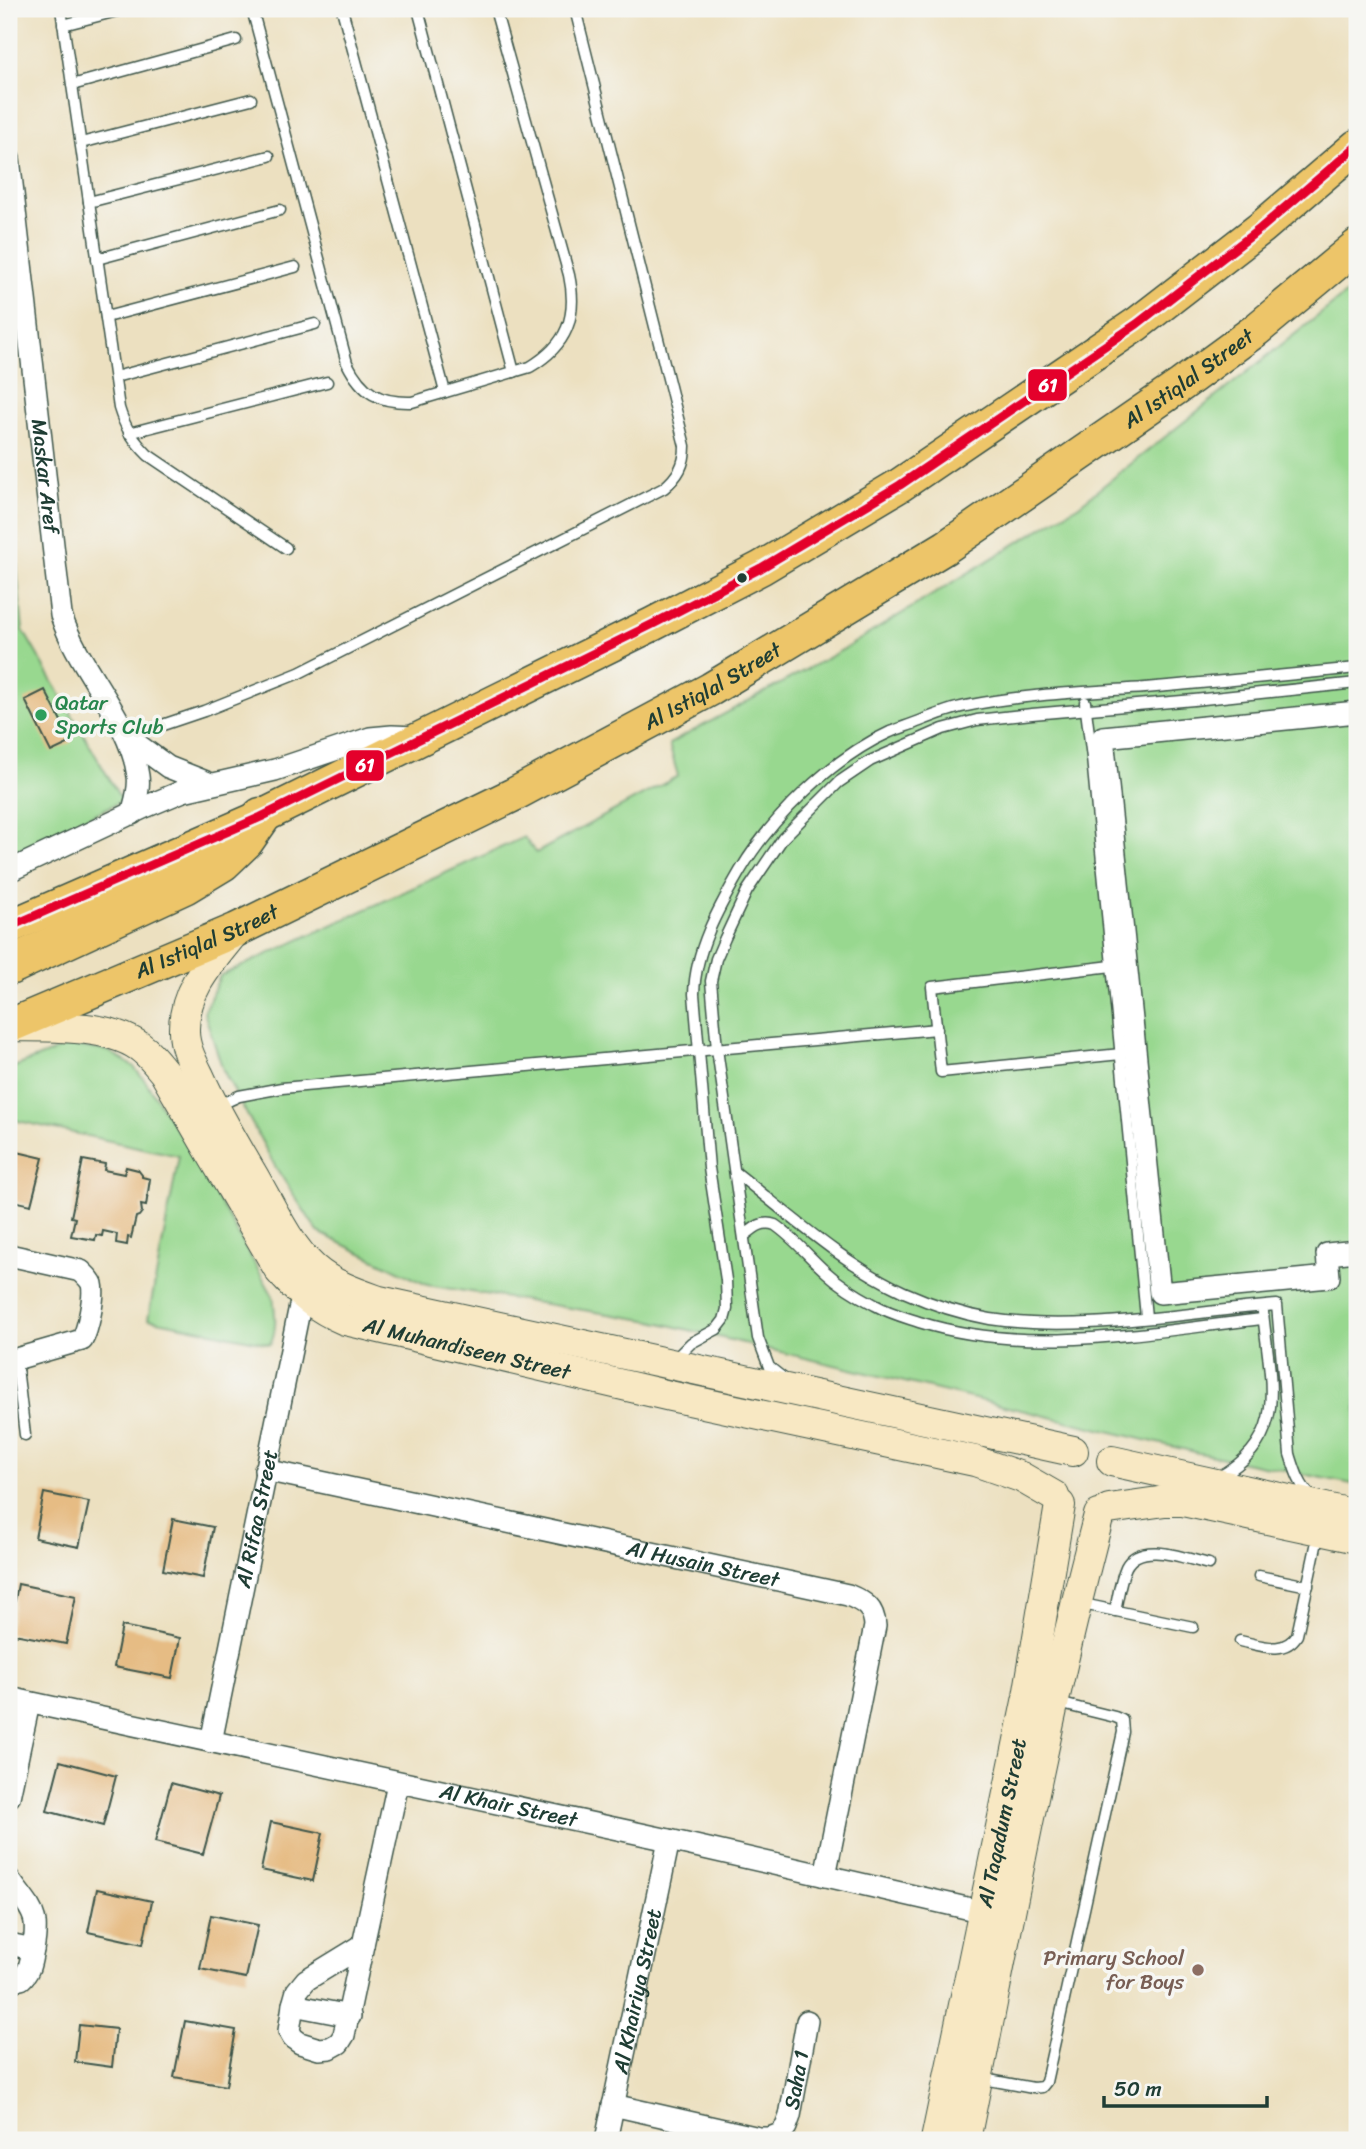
<svg xmlns="http://www.w3.org/2000/svg" width="1366" height="2149" font-family="Sriracha,sans-serif">
	<style>
		.green { fill: #98d88f; stroke: #5c8a62; stroke-width: 2 }
		.building { fill: #e6bc84 }
		.lines { fill: none; stroke-linecap: round; stroke-linejoin: round }
		.lane-casing { stroke: #3e5549; stroke-width: 13 }
		.street-casing { stroke: #3e5549; stroke-width: 24 }
		.secondary-casing { stroke: #3e5549; stroke-width: 32 }
		.primary-casing { stroke: #3e5549; stroke-width: 36 }
		.highway-casing { stroke: #3e5549; stroke-width: 41 }
		.lane { stroke: #fff; stroke-width: 10 }
		.street { stroke: #fff; stroke-width: 21 }
		.secondary { stroke: #f8e8c3; stroke-width: 30 }
		.primary { stroke: #edc569; stroke-width: 33 }
		.highway { stroke: #edc569; stroke-width: 38 }
		.bus-1-casing { stroke: #f6f6f2; stroke-width: 14 }
		.bus-1 { stroke: #e4002b; stroke-width: 9 }
		.bus-dot { fill: #1f3d34; stroke: #f6f6f2; stroke-width: 2.5 }
		.leisure-dot { fill: #2e9e5b; stroke: #f6f6f2; stroke-width: 2.5 }
		.education-dot { fill: #8d6e63; stroke: #f6f6f2; stroke-width: 2.5 }
		.labels { text-anchor: middle; stroke-width: 7; stroke-linejoin: round; paint-order: stroke }
		.street-label { font-size: 21px; fill: #1f3d34; stroke: #f6f6f2 }
		.leisure-label { font-size: 21px; fill: #27864d; stroke: #f6f6f2; text-anchor: start }
		.education-label { font-size: 21px; fill: #785e54; stroke: #f6f6f2; text-anchor: end }
		.line-badge { stroke: #f6f6f2; stroke-width: 2.5 }
		.badge-label { font-size: 19px; text-anchor: middle; font-weight: bold; fill: #fff }
	</style>
	<rect width="100%" height="100%" fill="#f6f6f2"/>
	<filter id="ink" filterUnits="userSpaceOnUse"><feTurbulence type="fractalNoise" baseFrequency=".0143" numOctaves="2"/><feDisplacementMap in="SourceGraphic" scale="14" xChannelSelector="R" yChannelSelector="G"/><feConvolveMatrix kernelMatrix="1 2 1 2 8 2 1 2 1" color-interpolation-filters="sRGB"/></filter>
	<filter id="wash" filterUnits="userSpaceOnUse"><feTurbulence type="fractalNoise" baseFrequency=".00686" numOctaves="4" result="noise"/><feDisplacementMap in="SourceGraphic" scale="28" xChannelSelector="R" yChannelSelector="G"/><feGaussianBlur stdDeviation="1.57" result="paint"/><feColorMatrix in="noise" values="0 0 0 0 0 0 0 0 0 0 0 0 0 0 0 0 0 1.4 0 .05"/><feComposite in="paint" operator="in"/></filter>
	<g filter="url(#wash)">
		<rect width="100%" height="100%" fill="#ece0c0"/>
		<!-- green -->
		<g class="green">
			<polygon points="1357,285 1357,1485 1199,1453 652,1321 427,1285 318,1232 276,1168 223,1070 204,1012 220,976 524,837 536,853 678,776 669,744 844,649 1079,505"/>
			<polygon points="9,490 23,630 122,801 9,856"/>
			<path d="M74 1046 108 1051 133 1066 146 1082 195 1158 273 1296C275 1312 278 1329 270 1344L148 1319 179 1156 9 1119V1069L65 1047Z"/>
		</g>
		<g id="blocks">
			<!-- building -->
			<g class="building">
				<polygon points="45,690 72,742 51,752 25,700"/>
				<polygon points="9,1150 43,1158 31,1205 9,1200"/>
				<polygon points="83,1160 105,1164 104,1170 124,1174 126,1167 138,1170 142,1175 142,1177 150,1179 146,1206 141,1205 142,1212 139,1216 136,1217 131,1238 128,1237 127,1245 116,1243 117,1234 103,1231 102,1236 96,1235 95,1240 71,1236 75,1218 71,1217"/>
				<polygon points="44,1493 89,1502 79,1547 35,1538"/>
				<polygon points="173,1519 213,1527 203,1578 163,1570"/>
				<polygon points="18,1584 76,1596 66,1644 9,1633"/>
				<polygon points="122,1626 180,1638 172,1678 114,1667"/>
				<polygon points="60,1761 116,1776 103,1826 47,1811"/>
				<polygon points="171,1783 219,1796 203,1854 155,1842"/>
				<polygon points="271,1822 323,1833 313,1881 261,1870"/>
				<polygon points="97,1889 152,1901 143,1944 88,1932"/>
				<polygon points="211,1915 258,1925 246,1978 200,1969"/>
				<polygon points="185,2021 236,2030 226,2086 174,2077"/>
				<polygon points="79,2025 116,2029 112,2067 75,2062"/>
			</g>
		</g>
	</g>
	<g filter="url(#ink)">
		<use href="#blocks" fill-opacity="0" stroke="#3e5549" stroke-width="2"/>
		<g class="lines">
			<!-- lane casing -->
			<g class="lane-casing">
				<g id="lane">
					<path d="M61 9 119 408C125 428 134 441 148 455L286 548"/>
					<path d="M252 9 347 363C362 393 379 403 412 402L530 367C567 345 578 317 569 275L495 9"/>
					<polyline points="342,9 445,392"/>
					<polyline points="418,9 514,372"/>
					<polyline points="63,25 125,9"/>
					<polyline points="72,85 236,40"/>
					<polyline points="81,143 251,99"/>
					<polyline points="89,202 269,156"/>
					<polyline points="97,259 280,210"/>
					<polyline points="106,317 295,267"/>
					<polyline points="115,377 315,324"/>
					<polyline points="129,433 327,382"/>
					<polyline points="1085,702 1092,758 1146,1317"/>
					<path d="M127 737 204 711 299 673 664 488C678 476 685 465 685 446L575 9"/>
					<polyline points="1112,966 932,987 941,1072 1121,1054"/>
					<polyline points="217,1106 239,1096 282,1088 937,1029"/>
					<path d="M735 1172C789 1214 841 1263 904 1292 931 1304 961 1314 990 1319 1080 1333 1187 1312 1277 1305L1290 1454C1295 1470 1299 1485 1312 1497"/>
					<path d="M744 1236C754 1228 762 1220 775 1225 794 1238 809 1257 826 1272 840 1285 858 1296 875 1305 889 1313 904 1317 919 1322 1031 1357 1150 1331 1263 1319"/>
					<polyline points="16,1359 25,1435"/>
					<path d="M673 1361 691 1343 717 1329 724 1320 727 1309 726 1280 709 1168 694 994C695 950 718 909 740 871 772 817 832 758 890 732 900 728 910 725 920 721 935 715 950 709 966 706 1024 694 1086 692 1145 688 1216 682 1287 675 1357 668"/>
					<polyline points="783,1378 769,1367 758,1338 717,1049 711,981 716,959 725,938 747,891 783,838 839,782 870,761 943,729 977,720 1032,714 1194,700 1357,683"/>
					<path d="M1219 1477C1291 1437 1269 1380 1263 1312"/>
					<polyline points="1259,1576 1308,1586"/>
					<polyline points="1078,1603 1193,1627"/>
					<path d="M1115 1611C1118 1597 1120 1580 1126 1567 1140 1539 1186 1559 1209 1564"/>
					<path d="M1240 1641C1260 1645 1284 1656 1297 1635L1319 1532"/>
					<polyline points="978,2078 1033,2088 1042,2087 1046,2082 1123,1732 1122,1720 1115,1717 1054,1702"/>
				</g>
			</g>
			<!-- street casing -->
			<g class="street-casing">
				<g id="street">
					<path id="s1" d="M9 158 61 615C79 671 130 718 138 776 140 789 135 802 132 814"/>
					<polyline points="1357,712 1103,737 1160,1293 1329,1277 1327,1254 1357,1251"/>
					<polyline points="127,737 168,767 211,784"/>
					<polyline points="9,871 145,807 183,791 275,770 370,738 392,736 415,737"/>
					<path d="M9 1255 81 1271C85 1275 90 1279 92 1284 95 1296 88 1330 82 1340L9 1361"/>
					<path id="s2" d="M265 1470 848 1595C865 1602 874 1608 875 1626L825 1876"/>
					<path id="s3" d="M9 1698 669 1840 997 1915"/>
					<path id="s4" d="M211 1742 302 1296"/>
					<polyline points="9,1797 29,1703"/>
					<path d="M9 1879C32 1912 41 1912 32 1955 30 1965 29 1972 21 1979L9 1981"/>
					<polyline points="9,1944 33,1949"/>
					<polygon points="363,1945 344,2035 339,2043 330,2048 319,2049 300,2043 293,2038 289,2031 293,2005 297,1991 306,1980"/>
					<polyline points="363,1945 398,1783"/>
					<polyline points="293,2005 350,2016"/>
					<path id="s5" d="M613 2105 759 2138H770L780 2134 786 2127 790 2116 807 2021"/>
					<path id="s6" d="M606 2140 669 1840"/>
				</g>
			</g>
			<!-- secondary casing -->
			<g class="secondary-casing">
				<g id="secondary">
					<path d="M236 930C212 960 183 990 184 1031 184 1047 192 1062 199 1076 215 1112 235 1145 255 1179 272 1209 288 1245 313 1268 332 1285 356 1293 379 1301L1073 1451"/>
					<path id="s7" d="M10 1026C50 1027 114 1023 145 1051 152 1057 158 1065 164 1072L280 1271C301 1294 317 1308 345 1320L670 1396 975 1461 1021 1477 1054 1496"/>
					<polyline points="1112,1461 1357,1515"/>
					<polyline points="1109,1509 1165,1501 1183,1501 1357,1538"/>
					<path id="s8" d="M936 2140 1028 1697 1060 1505"/>
					<path d="M965 2140C1007 1931 1044 1721 1099 1515"/>
				</g>
			</g>
			<!-- primary casing -->
			<g class="primary-casing">
				<g id="primary">
					<polyline points="9,927 261,817 653,624 761,568 900,485 1137,324 1261,228 1357,146"/>
					<path id="s9" d="M9 1026 236 930 513 795 711 689 946 547 1181 385 1256 330 1357 246"/>
				</g>
			</g>
			<!-- highway casing -->
			<g class="highway-casing">
				<polyline id="highway" points="9,966 184,885 222,862 245,840 261,817"/>
			</g>
			<!-- lane -->
			<use href="#lane" class="lane"/>
			<!-- street -->
			<use href="#street" class="street"/>
			<!-- secondary -->
			<use href="#secondary" class="secondary"/>
			<!-- primary -->
			<use href="#primary" class="primary"/>
			<!-- highway -->
			<use href="#highway" class="highway"/>
			<!-- bus-1 casing -->
			<g class="bus-1-casing">
				<polyline id="bus-1" points="9,927 261,817 653,624 761,568 900,485 1137,324 1261,228 1357,146"/>
			</g>
			<!-- bus-1 -->
			<use href="#bus-1" class="bus-1"/>
		</g>
	</g>
	<!-- markers -->
	<circle class="bus-dot" cx="742" cy="578" r="6"/>
	<circle class="leisure-dot" cx="41" cy="715" r="7"/>
	<circle class="education-dot" cx="1198" cy="1970" r="7"/>
	<g class="labels">
		<!-- street labels -->
		<g class="street-label">
			<text dy="7" stroke="none"><textPath href="#s9" startOffset="1349">Al Istiqlal Street</textPath></text>
			<text dy="7" stroke="none"><textPath href="#s1" startOffset="320">Maskar Aref</textPath></text>
			<text dy="7" stroke="none"><textPath href="#s9" startOffset="782">Al Istiqlal Street</textPath></text>
			<text dy="7" stroke="none"><textPath href="#s9" startOffset="215">Al Istiqlal Street</textPath></text>
			<text dy="7" stroke="none"><textPath href="#s7" startOffset="606">Al Muhandiseen Street</textPath></text>
			<text dy="7" stroke="none"><textPath href="#s4" startOffset="228">Al Rifaa Street</textPath></text>
			<text dy="7" stroke="none"><textPath href="#s2" startOffset="448">Al Husain Street</textPath></text>
			<text dy="7" stroke="none"><textPath href="#s3" startOffset="511">Al Khair Street</textPath></text>
			<text dy="7" stroke="none"><textPath href="#s8" startOffset="324">Al Taqadum Street</textPath></text>
			<text dy="7" stroke="none"><textPath href="#s6" startOffset="152">Al Khairiya Street</textPath></text>
			<text dy="7" stroke="none"><textPath href="#s5" startOffset="229">Saha 1</textPath></text>
		</g>
		<!-- leisure labels -->
		<g class="leisure-label">
			<text x="55" y="710">Qatar<tspan x="55" dy="24">Sports Club</tspan></text>
		</g>
		<!-- education labels -->
		<g class="education-label">
			<text x="1184" y="1965">Primary School<tspan x="1184" dy="24">for Boys</tspan></text>
		</g>
	</g>
	<g class="line-badge">
		<rect x="1027" y="368" width="41" height="34" rx="7" fill="#e4002b"/>
		<rect x="345" y="749" width="40" height="33" rx="7" fill="#e4002b"/>
	</g>
	<g class="badge-label">
		<text x="1048" y="392">61</text>
		<text x="365" y="772">61</text>
	</g>
	<!-- margin -->
	<rect width="1366" height="2149" fill="none" stroke="#f6f6f2" stroke-width="35"/>
	<!-- scale -->
	<path d="M1104 2096v10h163v-10" fill="none" stroke="#1f3d34" stroke-width="3.5"/>
	<text x="1114" y="2096" font-size="21" fill="#1f3d34" stroke="#f6f6f2" stroke-width="5" paint-order="stroke">50 m</text>
</svg>
